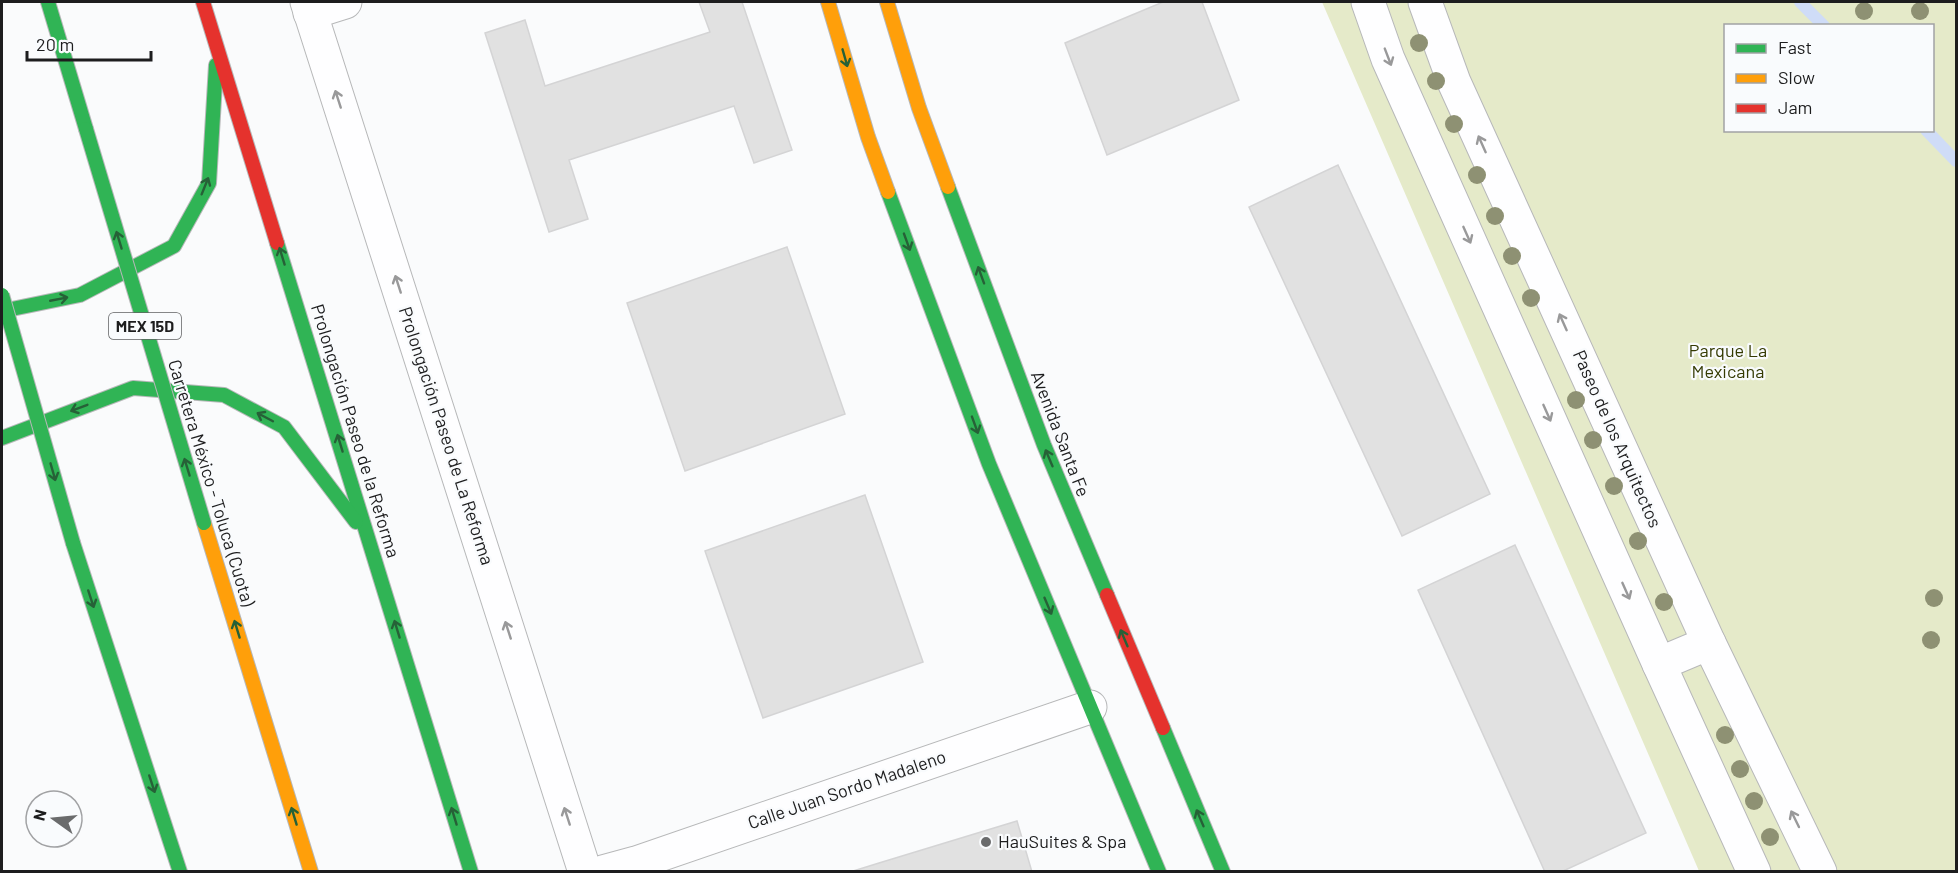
<svg xmlns="http://www.w3.org/2000/svg" width="1958" height="873" font-family="Barlow,sans-serif">
	<style>
		.green { fill: #e5eac9; fill-rule: evenodd }
		.lines { fill: none; stroke-linecap: round; stroke-linejoin: round }
		.stream { stroke: #cfdcf7; stroke-width: 12 }
		.building { fill: #e1e1e1; stroke: #d4d4d5; stroke-width: 1.5 }
		.street-casing { stroke: #b7b8b9; stroke-width: 35 }
		.fast-casing { stroke: #b7b8b9; stroke-width: 16 }
		.slow-casing { stroke: #b7b8b9; stroke-width: 16 }
		.jam-casing { stroke: #b7b8b9; stroke-width: 16 }
		.street { stroke: #fefeff; stroke-width: 33 }
		.fast { stroke: #30b455; stroke-width: 14 }
		.slow { stroke: #ff9f0a; stroke-width: 14 }
		.jam { stroke: #e5322d; stroke-width: 14 }
		.fast-bridge-casing { stroke: #b7b8b9; stroke-width: 16; stroke-linecap: butt }
		.fast-bridge { stroke: #30b455; stroke-width: 14 }
		.tree { fill: #8e9173 }
		.oneway { stroke: #99999a }
		.oneway2 { stroke: #266137 }
		.poi-dot { fill: #6a6b6c; stroke: #f9fbfd; stroke-width: 2 }
		.labels { text-anchor: middle; stroke-width: 4.5; stroke-linejoin: round; paint-order: stroke }
		.shield { fill: #f9fbfd; stroke: #5f6061; stroke-width: 1.5 }
		.shield-label { font-size: 16px; font-weight: bold; fill: #1d1d1e }
		.park-label { font-size: 18px; fill: #353b03; stroke: #f9fbfd }
		.street-label { font-size: 18px; fill: #1d1d1e; stroke: #f9fbfd }
		.poi-label { font-size: 18px; fill: #1d1d1e; stroke: #f9fbfd; text-anchor: start }
	</style>
	<rect width="100%" height="100%" fill="#fafbfc"/>
	<!-- green -->
	<path class="green" d="M1322 2H1956V871H1699ZM1726 26H1932V130H1726Z"/>
	<g class="lines">
		<!-- stream -->
		<g class="stream">
			<polyline points="1800,2 1824,26"/>
			<polyline points="1926,130 1956,161"/>
		</g>
	</g>
	<!-- building -->
	<g class="building">
		<polygon points="699,2 742,2 792,150 754,163 734,106 569,160 588,219 549,232 485,33 525,20 545,86 710,32"/>
		<polygon points="1163,2 1202,2 1239,100 1107,155 1065,43"/>
		<polygon points="1338,165 1490,494 1402,536 1249,207"/>
		<polygon points="787,247 845,414 685,471 627,303"/>
		<polygon points="865,495 923,662 763,718 705,551"/>
		<polygon points="1515,545 1646,833 1561,872 1545,872 1418,590"/>
		<polygon points="1017,821 1032,872 850,872 879,863"/>
	</g>
	<g class="lines">
		<!-- street casing -->
		<g class="street-casing">
			<g id="street">
				<polyline points="307,2 585,872"/>
				<polyline points="1368,2 1388,59 1659,664 1754,872"/>
				<polyline points="1425,2 1454,82 1709,643 1820,872"/>
				<polyline points="310,13 345,2"/>
				<polyline points="1659,664 1709,643"/>
				<polyline points="603,872 636,863 1090,707"/>
			</g>
		</g>
		<!-- fast casing -->
		<g class="fast-casing">
			<g id="fast">
				<polyline points="48,2 86,129"/>
				<polyline points="948,187 1044,445 1107,595"/>
				<polyline points="888,192 989,464 1159,872"/>
				<polyline points="277,243 471,872"/>
				<polyline points="2,311 80,295 174,246 209,183 216,65"/>
				<polyline points="2,438 133,388 224,395 284,427 356,522"/>
				<polyline points="73,543 180,872"/>
				<polyline points="1163,728 1223,872"/>
			</g>
		</g>
		<!-- slow casing -->
		<g class="slow-casing">
			<g id="slow">
				<polyline points="828,2 868,137 888,192"/>
				<polyline points="887,2 919,108 948,187"/>
				<polyline points="204,523 311,872"/>
			</g>
		</g>
		<!-- jam casing -->
		<g class="jam-casing">
			<g id="jam">
				<polyline points="203,2 277,243"/>
				<polyline points="1107,595 1163,728"/>
			</g>
		</g>
		<!-- street -->
		<use href="#street" class="street"/>
		<!-- fast -->
		<use href="#fast" class="fast"/>
		<!-- slow -->
		<use href="#slow" class="slow"/>
		<!-- jam -->
		<use href="#jam" class="jam"/>
		<!-- fast-bridge casing -->
		<g class="fast-bridge-casing">
			<g id="fast-bridge">
				<polyline points="86,129 204,523"/>
				<polyline points="2,295 73,543"/>
			</g>
		</g>
		<!-- fast-bridge -->
		<use href="#fast-bridge" class="fast-bridge"/>
	</g>
	<!-- trees -->
	<g class="tree">
		<circle cx="1864" cy="11" r="9"/>
		<circle cx="1920" cy="11" r="9"/>
		<circle cx="1419" cy="43" r="9"/>
		<circle cx="1436" cy="81" r="9"/>
		<circle cx="1454" cy="124" r="9"/>
		<circle cx="1477" cy="175" r="9"/>
		<circle cx="1495" cy="216" r="9"/>
		<circle cx="1512" cy="256" r="9"/>
		<circle cx="1531" cy="298" r="9"/>
		<circle cx="1576" cy="400" r="9"/>
		<circle cx="1593" cy="440" r="9"/>
		<circle cx="1614" cy="486" r="9"/>
		<circle cx="1638" cy="541" r="9"/>
		<circle cx="1934" cy="598" r="9"/>
		<circle cx="1664" cy="602" r="9"/>
		<circle cx="1931" cy="640" r="9"/>
		<circle cx="1725" cy="735" r="9"/>
		<circle cx="1740" cy="769" r="9"/>
		<circle cx="1754" cy="801" r="9"/>
		<circle cx="1770" cy="837" r="9"/>
	</g>
	<!-- one-way arrows -->
	<defs><path id="oneway-shaft" d="M-6 0H5M1.5-3L5.5 0L1.5 3" fill="none" stroke-width="1.6" stroke-linecap="round" stroke-linejoin="round" transform="scale(1.5)"/></defs>
	<g class="oneway">
		<use href="#oneway-shaft" transform="translate(1388 57) rotate(69)"/>
		<use href="#oneway-shaft" transform="translate(338 99) rotate(-108)"/>
		<use href="#oneway-shaft" transform="translate(1482 144) rotate(-114)"/>
		<use href="#oneway-shaft" transform="translate(1467 235) rotate(66)"/>
		<use href="#oneway-shaft" transform="translate(398 284) rotate(-108)"/>
		<use href="#oneway-shaft" transform="translate(1563 322) rotate(-114)"/>
		<use href="#oneway-shaft" transform="translate(1547 413) rotate(66)"/>
		<use href="#oneway-shaft" transform="translate(1626 591) rotate(66)"/>
		<use href="#oneway-shaft" transform="translate(508 630) rotate(-108)"/>
		<use href="#oneway-shaft" transform="translate(567 816) rotate(-108)"/>
		<use href="#oneway-shaft" transform="translate(1795 819) rotate(-116)"/>
	</g>
	<g class="oneway2">
		<use href="#oneway-shaft" transform="translate(845 58) rotate(74)"/>
		<use href="#oneway-shaft" transform="translate(205 186) rotate(-68)"/>
		<use href="#oneway-shaft" transform="translate(119 240) rotate(-107)"/>
		<use href="#oneway-shaft" transform="translate(907 242) rotate(70)"/>
		<use href="#oneway-shaft" transform="translate(282 256) rotate(-107)"/>
		<use href="#oneway-shaft" transform="translate(981 275) rotate(-110)"/>
		<use href="#oneway-shaft" transform="translate(59 299) rotate(-11)"/>
		<use href="#oneway-shaft" transform="translate(79 408) rotate(159)"/>
		<use href="#oneway-shaft" transform="translate(265 417) rotate(-152)"/>
		<use href="#oneway-shaft" transform="translate(975 425) rotate(70)"/>
		<use href="#oneway-shaft" transform="translate(340 443) rotate(-107)"/>
		<use href="#oneway-shaft" transform="translate(1049 458) rotate(-113)"/>
		<use href="#oneway-shaft" transform="translate(187 467) rotate(-107)"/>
		<use href="#oneway-shaft" transform="translate(53 472) rotate(74)"/>
		<use href="#oneway-shaft" transform="translate(91 599) rotate(72)"/>
		<use href="#oneway-shaft" transform="translate(1048 606) rotate(67)"/>
		<use href="#oneway-shaft" transform="translate(237 629) rotate(-107)"/>
		<use href="#oneway-shaft" transform="translate(397 629) rotate(-107)"/>
		<use href="#oneway-shaft" transform="translate(1124 638) rotate(-113)"/>
		<use href="#oneway-shaft" transform="translate(152 784) rotate(72)"/>
		<use href="#oneway-shaft" transform="translate(294 816) rotate(-107)"/>
		<use href="#oneway-shaft" transform="translate(454 816) rotate(-107)"/>
		<use href="#oneway-shaft" transform="translate(1200 818) rotate(-113)"/>
	</g>
	<!-- markers -->
	<circle class="poi-dot" cx="986" cy="842" r="6"/>
	<g class="labels">
		<!-- shield labels -->
		<rect class="shield" x="109" y="313" width="72" height="26" rx="4.5"/>
		<g class="shield-label">
			<text x="145" y="332">MEX 15D</text>
		</g>
		<!-- park labels -->
		<g class="park-label">
			<text x="1728" y="357">Parque La<tspan x="1728" dy="21">Mexicana</tspan></text>
		</g>
		<!-- street labels -->
		<g class="street-label">
			<text transform="translate(355 431) rotate(73)" y="6">Prolongación Paseo de la Reforma</text>
			<text transform="translate(1060 434) rotate(69)" y="6">Avenida Santa Fe</text>
			<text transform="translate(446 436) rotate(72)" y="6">Prolongación Paseo de La Reforma</text>
			<text transform="translate(1617 439) rotate(66)" y="6">Paseo de los Arquitectos</text>
			<text transform="translate(211 483) rotate(73)" y="6">Carretera México - Toluca (Cuota)</text>
			<text transform="translate(847 790) rotate(-19)" y="6">Calle Juan Sordo Madaleno</text>
		</g>
		<!-- poi labels -->
		<g class="poi-label">
			<text x="998" y="848">HauSuites &amp; Spa</text>
		</g>
	</g>
	<!-- border -->
	<rect width="1958" height="873" fill="none" stroke="#1d1d1e" stroke-width="6"/>
	<!-- legend -->
	<rect x="1724" y="24" width="210" height="108" fill="#f9fbfd" stroke="#a1a2a4" stroke-width="1.5"/>
	<rect x="1736" y="44" width="30" height="9" fill="#30b455" stroke="#a1a2a4" stroke-width="1.5"/>
	<text x="1778" y="54" font-size="18" fill="#1d1d1e">Fast</text>
	<rect x="1736" y="74" width="30" height="9" fill="#ff9f0a" stroke="#a1a2a4" stroke-width="1.5"/>
	<text x="1778" y="84" font-size="18" fill="#1d1d1e">Slow</text>
	<rect x="1736" y="104" width="30" height="9" fill="#e5322d" stroke="#a1a2a4" stroke-width="1.5"/>
	<text x="1778" y="114" font-size="18" fill="#1d1d1e">Jam</text>
	<!-- north arrow -->
	<g transform="translate(54 819) rotate(285)"><circle r="28" fill="#f9fbfd" stroke="#a1a2a4" stroke-width="1.5"/>
	<path d="M0-4.5L10 22L0 15L-10 22Z" fill="#6a6b6c"/>
	<text y="-9" font-size="16" font-weight="bold" text-anchor="middle" fill="#1d1d1e">N</text>
	</g>
	<!-- scale -->
	<path d="M27 51v9h124v-9" fill="none" stroke="#1d1d1e" stroke-width="3"/>
	<text x="36" y="51" font-size="18" fill="#1d1d1e" stroke="#f9fbfd" stroke-width="4.5" paint-order="stroke">20 m</text>
</svg>
